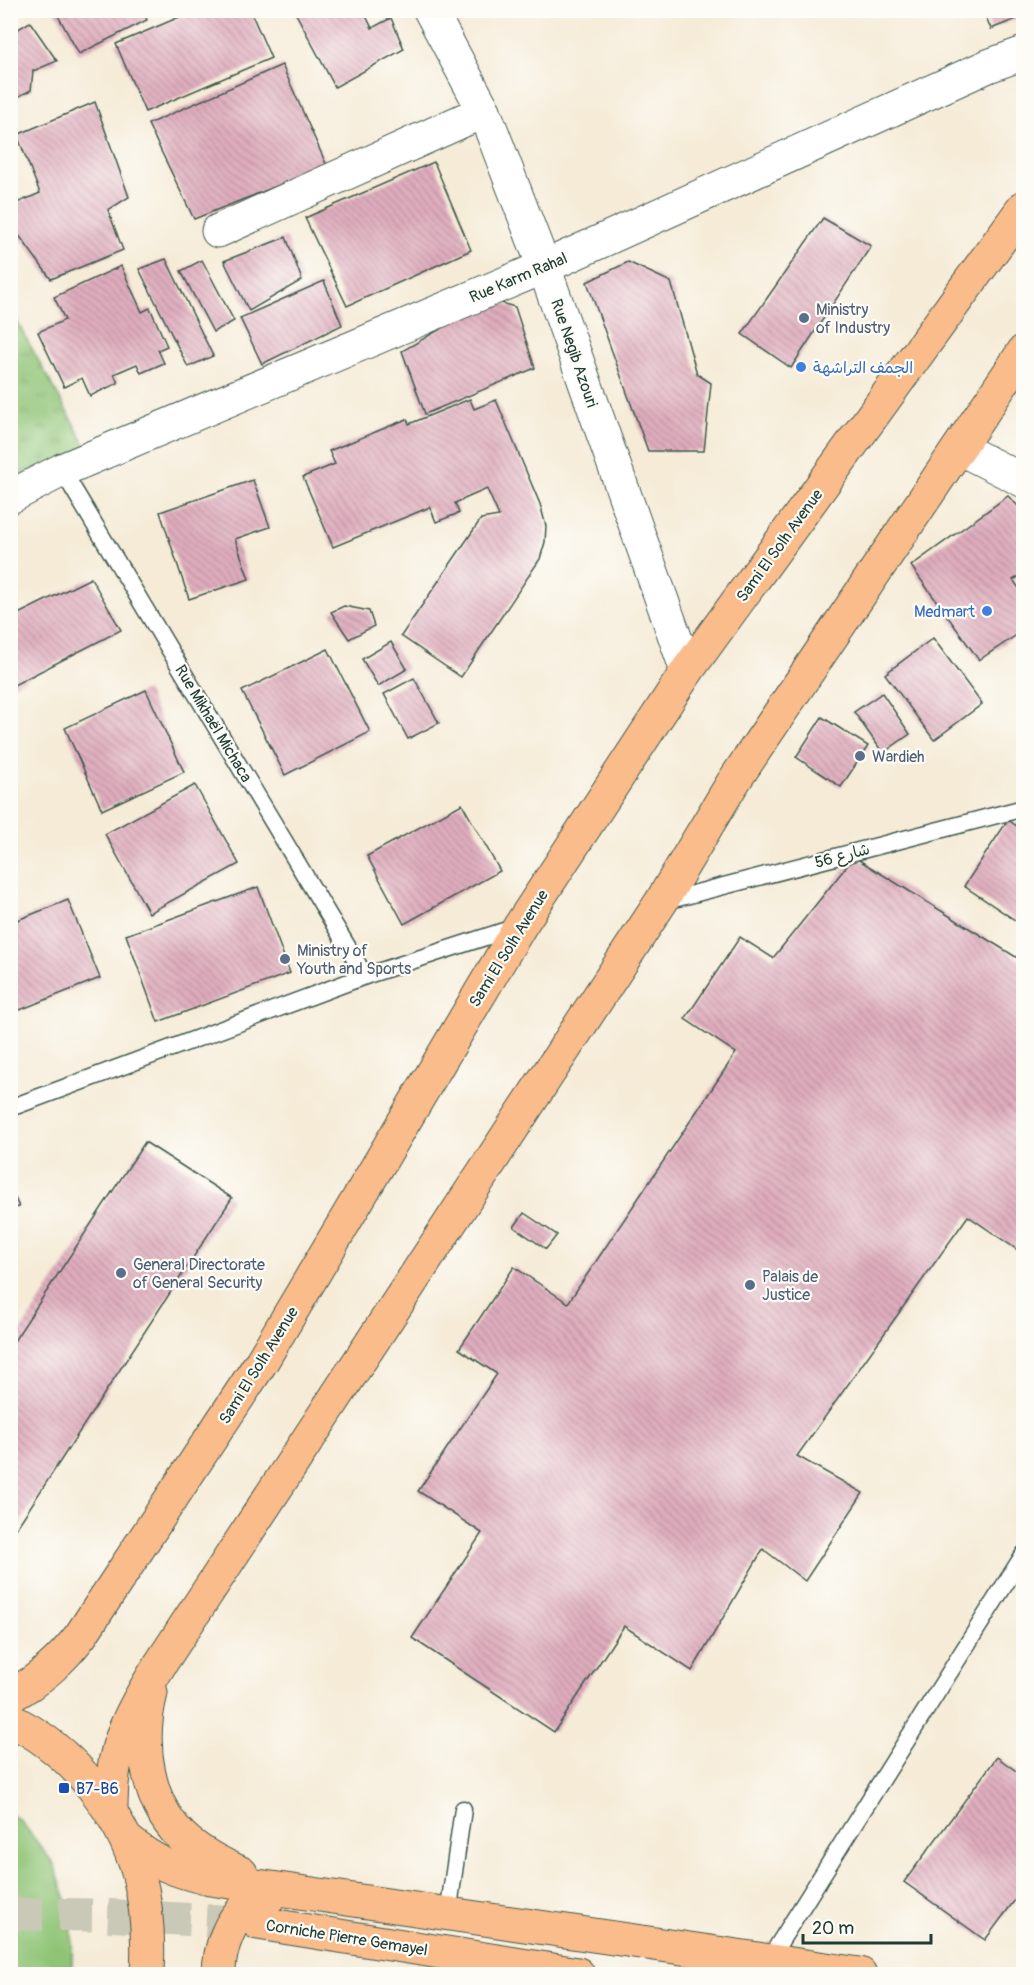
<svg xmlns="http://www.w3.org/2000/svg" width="1034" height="1985" font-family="Pangolin,'Playpen Sans Arabic',sans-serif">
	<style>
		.green { fill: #8fc476; stroke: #578055; stroke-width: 1.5 }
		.park { fill: url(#park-tufts); stroke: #578055; stroke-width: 1.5 }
		.building { fill: url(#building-back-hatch) }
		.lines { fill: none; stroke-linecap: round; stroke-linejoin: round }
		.trunk-tunnel { stroke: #cac8b6; stroke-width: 33; stroke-dasharray: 33 16; stroke-linecap: butt }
		.service-casing { stroke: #3f574c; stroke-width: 19 }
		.minor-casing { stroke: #3f574c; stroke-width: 35 }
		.trunk-casing { stroke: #3f574c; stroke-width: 35 }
		.service { stroke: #fff; stroke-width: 16 }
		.minor { stroke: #fff; stroke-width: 33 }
		.trunk { stroke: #fabc8b; stroke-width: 33 }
		.service-dot { fill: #5c6f8a; stroke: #fdfcf7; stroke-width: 2 }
		.shop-dot { fill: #3f7fe0; stroke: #fdfcf7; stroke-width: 2 }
		.transit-dot { fill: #1a4fb4; stroke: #fdfcf7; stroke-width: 2 }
		.labels { text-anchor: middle; stroke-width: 4.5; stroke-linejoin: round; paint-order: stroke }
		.street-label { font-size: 16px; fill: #1f3d34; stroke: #fdfcf7 }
		.service-label { font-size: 16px; fill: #4e5e75; stroke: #fdfcf7; text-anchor: start }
		.shop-label { font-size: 16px; fill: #366cbe; stroke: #fdfcf7; text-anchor: start }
		.transit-label { font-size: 16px; fill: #164399; stroke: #fdfcf7; text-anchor: start }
	</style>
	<defs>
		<pattern id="park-tufts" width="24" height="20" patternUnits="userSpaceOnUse" patternTransform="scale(1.5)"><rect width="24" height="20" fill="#8fc476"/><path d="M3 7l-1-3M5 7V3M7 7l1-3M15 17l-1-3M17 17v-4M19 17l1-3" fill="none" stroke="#74a062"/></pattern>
		<pattern id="building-back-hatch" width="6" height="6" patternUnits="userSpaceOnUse" patternTransform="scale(1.5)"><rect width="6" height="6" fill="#e0adbe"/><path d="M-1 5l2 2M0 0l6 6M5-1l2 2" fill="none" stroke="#b58e9b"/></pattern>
	</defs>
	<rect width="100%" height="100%" fill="#fdfcf7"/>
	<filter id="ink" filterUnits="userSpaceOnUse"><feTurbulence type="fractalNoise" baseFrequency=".0167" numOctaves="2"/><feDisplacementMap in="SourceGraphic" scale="12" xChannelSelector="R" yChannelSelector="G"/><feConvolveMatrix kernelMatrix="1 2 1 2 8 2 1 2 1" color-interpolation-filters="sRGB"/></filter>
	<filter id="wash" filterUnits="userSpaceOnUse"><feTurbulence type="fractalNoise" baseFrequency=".008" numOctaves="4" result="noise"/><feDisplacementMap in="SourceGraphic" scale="24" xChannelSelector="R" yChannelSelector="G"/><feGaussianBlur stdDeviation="1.35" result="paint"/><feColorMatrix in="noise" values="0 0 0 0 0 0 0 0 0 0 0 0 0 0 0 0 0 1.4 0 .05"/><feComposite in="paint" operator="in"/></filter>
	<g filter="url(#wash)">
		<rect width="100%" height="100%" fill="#f5ebd7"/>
		<!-- green -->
		<polygon class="green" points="10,1814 20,1820 54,1864 72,1917 72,1974 11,1974"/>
		<!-- park -->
		<polygon class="park" points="10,309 86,446 10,486"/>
		<g id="blocks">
			<!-- building -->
			<g class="building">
				<polygon points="55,10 142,10 147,20 79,54"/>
				<polygon points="196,10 250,10 271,58 145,112 116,44"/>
				<polygon points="294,10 363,10 372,28 391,18 404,49 335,87"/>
				<polygon points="983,10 1024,10 1024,16 991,29"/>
				<polygon points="30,22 57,61 33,71 31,90 10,101 10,34"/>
				<polygon points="282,65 327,166 194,219 148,124"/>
				<polygon points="95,102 129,197 108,210 123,250 51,279 10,223 10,206 40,193 17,135"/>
				<polygon points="434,162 471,250 347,306 305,218"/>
				<polygon points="823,218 871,246 791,368 742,334"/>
				<polygon points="286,237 302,280 249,311 224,261"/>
				<polygon points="166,259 213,356 188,367 139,269"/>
				<polygon points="202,260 234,321 213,332 181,271"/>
				<polygon points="628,262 671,282 697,374 711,383 704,451 648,451 587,282"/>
				<polygon points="121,266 142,312 150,308 167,346 158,350 164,363 141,373 137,364 114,374 118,383 90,396 82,378 64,387 38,332 65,320 54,297"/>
				<polygon points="324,281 342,325 262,364 240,318"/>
				<polygon points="491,300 515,307 535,368 425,414 402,351"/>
				<polygon points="470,399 474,409 496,400 540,504 546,526 545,542 540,559 461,677 401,636 481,519 499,516 487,489 455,503 459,513 436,522 430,507 333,547 303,477 335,464 329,451 407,419 409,424"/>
				<polygon points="253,480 270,527 235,539 249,579 189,599 160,512"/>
				<polygon points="1008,496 1024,512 1024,573 1013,580 1024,595 1024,630 979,660 911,566"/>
				<polygon points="91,578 121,630 10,687 10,618"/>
				<polygon points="344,606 369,611 374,626 349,639 331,612"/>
				<polygon points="933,638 982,704 934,740 885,674"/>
				<polygon points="391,642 407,669 378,686 362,659"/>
				<polygon points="328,649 370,732 285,775 242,691"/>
				<polygon points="414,678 439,723 408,739 384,694"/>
				<polygon points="146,690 184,772 102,810 65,728"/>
				<polygon points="882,693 910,734 883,753 854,712"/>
				<polygon points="822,717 868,746 841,787 796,757"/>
				<polygon points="195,785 239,864 149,913 105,834"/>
				<polygon points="462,804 500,871 404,924 367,856"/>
				<polygon points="1008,820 1024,831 1024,926 964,886"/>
				<polygon points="854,857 1024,962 1024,1251 1022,1253 968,1216 797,1456 863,1493 805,1581 763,1549 692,1671 624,1626 554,1732 412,1638 482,1533 418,1491 497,1374 459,1349 514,1267 568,1303 736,1053 685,1019 740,937 773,958"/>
				<polygon points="258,887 290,973 158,1022 126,935"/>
				<polygon points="68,900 100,978 10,1014 10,923"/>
				<polygon points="145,1142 232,1198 10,1538 10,1347"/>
				<polygon points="10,1187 19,1207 10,1209"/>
				<polygon points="524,1213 557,1235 546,1249 514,1227"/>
				<polygon points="997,1757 1024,1777 1024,1888 985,1940 904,1882"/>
			</g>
		</g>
	</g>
	<g filter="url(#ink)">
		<use href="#blocks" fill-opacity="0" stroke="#3f574c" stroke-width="1.5"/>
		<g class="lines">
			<!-- trunk-tunnel -->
			<polyline class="trunk-tunnel" points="10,1914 101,1915 258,1923"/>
			<!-- service casing -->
			<g class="service-casing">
				<g id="service">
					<polyline points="62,470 365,976"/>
					<polyline points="662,902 1024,808"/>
					<polyline points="10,1108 365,976 516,927"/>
					<polyline points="448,1914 463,1809"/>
					<polyline points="768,1961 1024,1554"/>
				</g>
			</g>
			<!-- minor casing -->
			<g class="minor-casing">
				<g id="minor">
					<polyline points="430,10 484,111 544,267 687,671"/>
					<polyline points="218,231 484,111"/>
					<polyline points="959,448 1024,481"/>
					<polyline points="10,497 62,470 544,267 988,66 1024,53"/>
				</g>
			</g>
			<!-- trunk casing -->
			<g class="trunk-casing">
				<g id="trunk">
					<path d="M151 1693C138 1744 146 1808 189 1843 205 1856 223 1865 241 1873"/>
					<path d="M10 1696C40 1680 61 1661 81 1635L262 1361 520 926 687 671 1024 207"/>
					<path d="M10 1720C42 1735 70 1759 92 1786 139 1845 151 1900 147 1974"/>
					<path d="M111 1810C110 1749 128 1717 159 1666L661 902 732 784 1024 351"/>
					<path d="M127 1840C154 1863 176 1871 210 1879L860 1974"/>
					<polyline points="258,1923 578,1974"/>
					<path d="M219 1974C219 1950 229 1918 251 1904 256 1901 263 1899 269 1897"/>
				</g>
			</g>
			<!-- service -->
			<use href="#service" class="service"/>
			<!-- minor -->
			<use href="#minor" class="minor"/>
			<!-- trunk -->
			<use href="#trunk" class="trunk"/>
		</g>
	</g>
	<!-- markers -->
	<g class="service-dot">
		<circle cx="804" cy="318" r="6"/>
		<circle cx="860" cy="756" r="6"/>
		<circle cx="285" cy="959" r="6"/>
		<circle cx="121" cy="1273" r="6"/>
		<circle cx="750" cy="1285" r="6"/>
	</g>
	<g class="shop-dot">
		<circle cx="801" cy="367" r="6"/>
		<circle cx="987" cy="611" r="6"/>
	</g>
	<rect class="transit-dot" x="58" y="1782" width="12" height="12" rx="3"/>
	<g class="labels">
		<!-- street labels -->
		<g class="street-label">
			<text transform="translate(518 277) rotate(-23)" y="6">Rue Karm Rahal</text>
			<text transform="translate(575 353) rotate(71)" y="6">Rue Negib Azouri</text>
			<text transform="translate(779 545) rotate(-54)" y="6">Sami El Solh Avenue</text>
			<text transform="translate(214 723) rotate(59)" y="6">Rue Mikhaël Michaca</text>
			<text transform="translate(842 855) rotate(-15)" y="6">شارع 56</text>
			<text transform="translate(508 948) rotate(-58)" y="6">Sami El Solh Avenue</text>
			<text transform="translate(258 1365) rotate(-58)" y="6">Sami El Solh Avenue</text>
			<text transform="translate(347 1937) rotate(9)" y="6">Corniche Pierre Gemayel</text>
		</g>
		<!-- service labels -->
		<g class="service-label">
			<text x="816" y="315">Ministry<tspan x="816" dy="18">of Industry</tspan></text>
			<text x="872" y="762">Wardieh</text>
			<text x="297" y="956">Ministry of<tspan x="297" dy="18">Youth and Sports</tspan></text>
			<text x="133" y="1270">General Directorate<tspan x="133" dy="18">of General Security</tspan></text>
			<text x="762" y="1282">Palais de<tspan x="762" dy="18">Justice</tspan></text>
		</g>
		<!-- shop labels -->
		<g class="shop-label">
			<text x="813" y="373">الجمف التراشهة</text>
			<text x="975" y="617" text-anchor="end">Medmart</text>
		</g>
		<!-- transit labels -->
		<g class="transit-label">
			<text x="76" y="1794">B7-B6</text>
		</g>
	</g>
	<!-- margin -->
	<rect width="1034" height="1985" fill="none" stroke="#fdfcf7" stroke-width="36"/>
	<!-- scale -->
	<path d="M803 1934v9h128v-9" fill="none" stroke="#1f3d34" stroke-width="3"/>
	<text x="812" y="1934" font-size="18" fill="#1f3d34" stroke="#fdfcf7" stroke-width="4.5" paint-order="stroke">20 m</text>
</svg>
